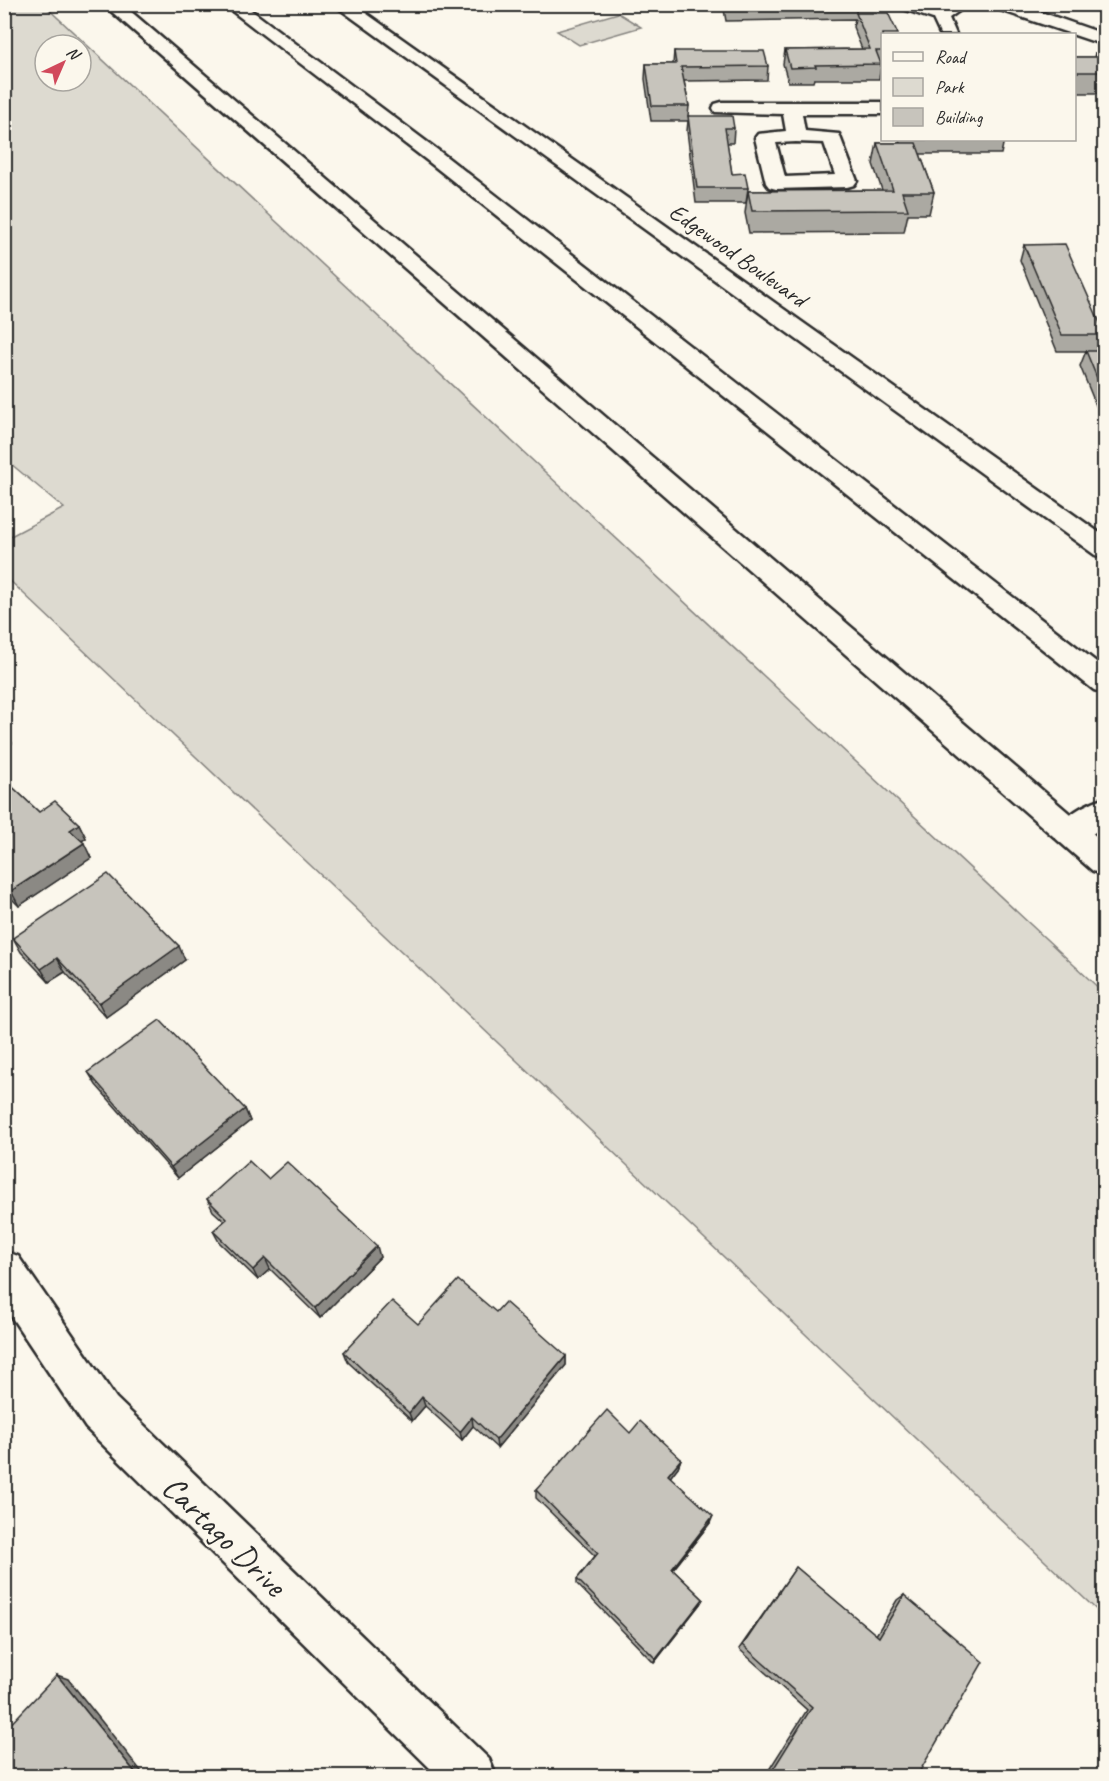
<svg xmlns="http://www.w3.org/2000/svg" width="1109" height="1781" font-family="Caveat,sans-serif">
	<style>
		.green { fill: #dddad0; stroke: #84827e; stroke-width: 1.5; fill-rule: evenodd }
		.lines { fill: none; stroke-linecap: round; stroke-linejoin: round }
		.minor-casing { stroke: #2b2b2b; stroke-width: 5 }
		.highway-casing { stroke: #2b2b2b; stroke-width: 5 }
		.minor { fill: #fbf7ec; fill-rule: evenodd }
		.highway { fill: #fbf7ec; fill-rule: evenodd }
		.wall { fill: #aba9a2; stroke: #2b2b2b; stroke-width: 1.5 }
		.shaded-wall { fill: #8b8984; stroke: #2b2b2b; stroke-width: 1.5 }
		.building { fill: #c7c4bc; stroke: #2b2b2b; stroke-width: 1.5 }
		.labels { text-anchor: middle; stroke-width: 4.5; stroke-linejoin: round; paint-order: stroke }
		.far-street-label { font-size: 24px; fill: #2b2b2b; stroke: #fbf7ec }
		.near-street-label { font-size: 33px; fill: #2b2b2b; stroke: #fbf7ec }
	</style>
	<rect width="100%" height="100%" fill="#fbf7ec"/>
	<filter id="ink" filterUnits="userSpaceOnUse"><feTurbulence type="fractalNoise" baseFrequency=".0167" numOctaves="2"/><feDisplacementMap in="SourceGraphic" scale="12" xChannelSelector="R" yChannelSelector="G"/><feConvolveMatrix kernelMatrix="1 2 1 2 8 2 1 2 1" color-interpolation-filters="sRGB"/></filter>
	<g filter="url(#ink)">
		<!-- green -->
		<g class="green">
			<path d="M5 4 44 5 1104 993V1617L5 576V539L64 508 5 459ZM45 45H81V81H45Z"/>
			<polygon points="618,13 641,27 579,45 557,31"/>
		</g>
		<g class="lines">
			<!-- minor casing -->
			<g class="minor-casing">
				<g id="minor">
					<polygon points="333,4 353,4 1104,536 1104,558 1095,555"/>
					<polygon points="898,4 924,4 939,10 948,4 969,4 949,18 956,34 940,34 933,19 900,8"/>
					<polygon points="992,4 1018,4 1104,34 1104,45 994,8"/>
					<path d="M722 102H882V114H802L805 131 839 134 857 181 854 185 847 187 776 189 769 187 766 183 755 138 758 134 786 131 783 114 715 112 713 108 715 104ZM796 142 824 143 835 175 785 177 776 143Z"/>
					<path d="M1104 798V826C1089 836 1077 847 1059 841L1054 832C1063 816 1087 803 1104 798Z"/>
					<polygon points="4,1251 18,1256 116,1398 489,1759 496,1776 438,1776 86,1428 4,1306"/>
				</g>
			</g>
			<!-- highway casing -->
			<g class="highway-casing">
				<g id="highway">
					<polygon points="103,4 122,4 1104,843 1104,875 1093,871"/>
					<polygon points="223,4 243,4 443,154 1104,668 1104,693 1094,690 429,162"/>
				</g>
			</g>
			<!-- minor -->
			<use href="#minor" class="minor"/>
			<!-- highway -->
			<use href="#highway" class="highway"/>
		</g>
		<!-- wall -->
		<g class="wall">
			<polygon points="723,4 857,4 856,13 882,34 882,65 881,65 879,79 814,79 813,82 788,82 783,64 785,50 862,49 853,27 855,19 726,21"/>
			<polygon points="674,51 768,66 767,80 684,81 689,106 688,116 734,128 733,143 727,143 732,174 748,188 746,203 696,203 687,131 688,121 651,121 645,79 646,64 673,64"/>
			<polygon points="1095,53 1104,53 1104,93 1074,93 1074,57 1094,57"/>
			<polygon points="899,140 1004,140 1001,154 920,154 934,192 929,214 908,214 904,232 749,233 745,213 748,191 882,190 873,164 877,143 900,143"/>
			<polygon points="1024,245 1104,332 1104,339 1100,351 1104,351 1104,425 1080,366 1086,351 1057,351 1020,260"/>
			<polygon points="4,779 39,812 79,824 86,838 82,841 91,858 19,906 4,891"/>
			<polygon points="13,938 185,960 106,1017 65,972 49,982 21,952"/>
			<polygon points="88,1072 245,1109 250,1121 178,1178 96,1085"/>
			<polygon points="268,1179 380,1257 320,1318 270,1269 258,1280 219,1242 213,1231 224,1221 213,1211 207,1199"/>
			<polygon points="496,1312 566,1356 566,1365 497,1448 473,1426 462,1440 425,1406 412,1421 348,1362 344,1352 418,1324"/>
			<polygon points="630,1433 681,1459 678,1467 670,1477 710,1523 673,1570 703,1599 700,1604 654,1663 577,1584 577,1579 595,1556 536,1498 536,1490"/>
			<polygon points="796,1567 876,1635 897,1600 904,1595 917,1776 770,1776 767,1773 807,1710 739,1649"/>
		</g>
		<!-- shaded-wall -->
		<g class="shaded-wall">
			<polygon points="4,728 12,743 4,748"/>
			<polygon points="79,824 86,838 77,844 70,830"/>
			<polygon points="84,843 91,858 19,906 11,891"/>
			<polygon points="179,946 185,960 106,1017 99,1003"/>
			<polygon points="57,958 65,972 49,982 41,969"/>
			<polygon points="245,1109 250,1121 178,1178 171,1167"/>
			<polygon points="377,1246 380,1257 320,1318 315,1308"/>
			<polygon points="265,1258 270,1269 258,1280 253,1270"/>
			<polygon points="566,1356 566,1365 497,1448 496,1440"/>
			<polygon points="422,1397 425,1406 412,1421 409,1413"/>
			<polygon points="472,1417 473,1426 462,1440 460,1432"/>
			<polygon points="681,1459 678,1467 666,1483 668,1475"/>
			<polygon points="713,1516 710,1523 669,1574 672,1569"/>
			<polygon points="703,1599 700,1604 654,1663 656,1659"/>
			<polygon points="4,1607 10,1614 4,1620"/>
			<polygon points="57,1675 68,1679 145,1776 138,1776"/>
		</g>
		<!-- building -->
		<g class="building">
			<polygon points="727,4 857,4 857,5 728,6"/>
			<polygon points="856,13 888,13 898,34 882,34 882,51 876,51 881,64 815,65 816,67 790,68 785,50 870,49"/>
			<polygon points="674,51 764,51 768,66 681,67 689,106 652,106 646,64 676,64"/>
			<polygon points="1095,53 1104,53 1104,72 1074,72 1074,57 1097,57"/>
			<polygon points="688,116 732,116 734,128 725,128 732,174 745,173 748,188 697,188"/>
			<polygon points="877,143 916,143 934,192 902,192 908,210 752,211 748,191 893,190"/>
			<polygon points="1065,244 1104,332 1104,335 1062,335 1024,245"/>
			<polygon points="1086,351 1104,351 1104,395"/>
			<polygon points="4,779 39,812 55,801 79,824 70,830 84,843 11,891 4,884"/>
			<polygon points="108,874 179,946 99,1003 57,958 41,969 13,938"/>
			<polygon points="160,1020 245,1109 171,1167 88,1072"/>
			<polygon points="249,1161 268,1179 287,1162 377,1246 315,1308 265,1258 253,1270 213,1231 227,1219 207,1199"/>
			<polygon points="458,1280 496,1312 505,1302 566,1356 496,1440 472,1417 460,1432 422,1397 409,1413 344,1352 392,1301 418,1324"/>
			<polygon points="607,1410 630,1433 640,1421 681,1459 668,1475 713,1516 672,1569 703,1599 656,1659 577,1579 598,1553 536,1490"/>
			<polygon points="796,1567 879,1637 904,1595 983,1662 917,1776 777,1776 772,1771 812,1707 743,1645"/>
			<polygon points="57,1675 138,1776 4,1776 4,1731"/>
		</g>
	</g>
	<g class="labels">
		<!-- far-street labels -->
		<g class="far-street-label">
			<text transform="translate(738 255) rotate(35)" y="8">Edgewood Boulevard</text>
		</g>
		<!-- near-street labels -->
		<g class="near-street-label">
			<text transform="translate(225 1535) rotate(44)" y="12">Cartago Drive</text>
		</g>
	</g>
	<!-- margin -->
	<rect width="1109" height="1781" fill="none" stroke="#fbf7ec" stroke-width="24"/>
	<rect x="12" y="12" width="1085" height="1757" fill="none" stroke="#2b2b2b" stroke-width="2" filter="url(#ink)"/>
	<!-- legend -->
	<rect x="881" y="33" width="195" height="108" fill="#fbf7ec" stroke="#a8a59f" stroke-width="1.5"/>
	<rect x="893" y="52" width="30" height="9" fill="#fbf7ec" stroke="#a8a59f" stroke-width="1.5"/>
	<text x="935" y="63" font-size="18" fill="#2b2b2b">Road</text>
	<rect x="893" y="78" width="30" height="18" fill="#dddad0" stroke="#a8a59f" stroke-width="1.5"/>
	<text x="935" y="93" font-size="18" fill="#2b2b2b">Park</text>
	<rect x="893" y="108" width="30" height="18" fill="#c7c4bc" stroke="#a8a59f" stroke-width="1.5"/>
	<text x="935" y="123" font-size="18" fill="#2b2b2b">Building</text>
	<!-- north arrow -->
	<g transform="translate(63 63) rotate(44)"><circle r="28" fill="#fbf7ec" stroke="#a8a59f" stroke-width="1.5"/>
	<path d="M0-4.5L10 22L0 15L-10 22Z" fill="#d1495b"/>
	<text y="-9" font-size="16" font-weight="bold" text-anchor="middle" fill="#2b2b2b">N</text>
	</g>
</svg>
